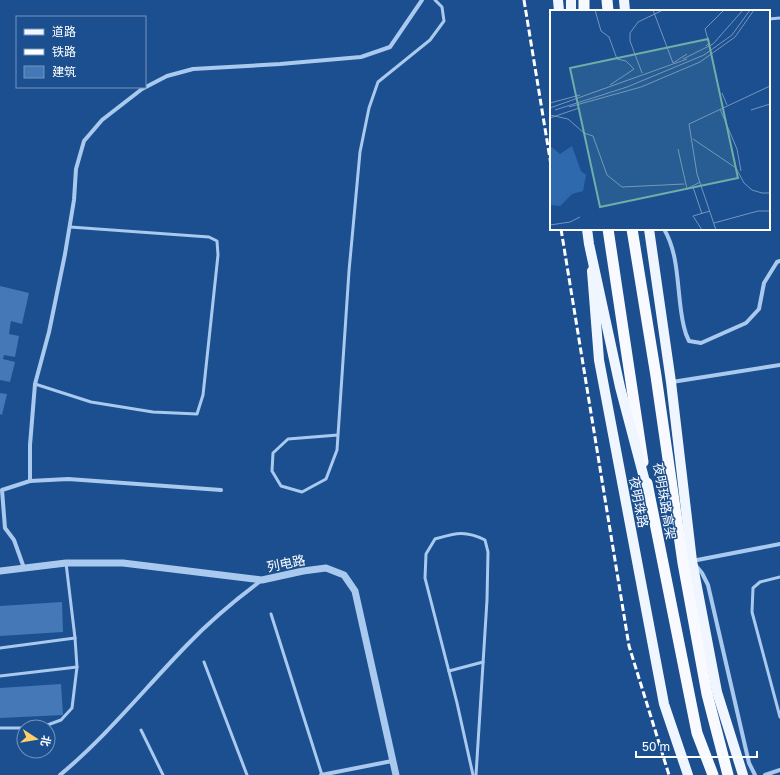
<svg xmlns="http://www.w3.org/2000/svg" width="780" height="775" font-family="'Golos Text','Noto Sans SC',sans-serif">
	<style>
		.building { fill: #4478b7 }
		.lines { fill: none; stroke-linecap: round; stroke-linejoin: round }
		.service { stroke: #a9c9ee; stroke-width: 3 }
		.minor { stroke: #a9c9ee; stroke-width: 4 }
		.tertiary { stroke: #a9c9ee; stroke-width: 7 }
		.primary { stroke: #f0f6ff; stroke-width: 10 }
		.trunk { stroke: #f8faff; stroke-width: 11 }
		.rail { stroke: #fff; stroke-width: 3; stroke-dasharray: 7 3; stroke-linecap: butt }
		.primary-bridge { stroke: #f0f6ff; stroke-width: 10 }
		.labels { text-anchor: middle; stroke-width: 3; stroke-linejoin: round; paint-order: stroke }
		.street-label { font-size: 13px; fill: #fff; stroke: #1b4f8f }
		.inset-road { fill: none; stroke: #7695bc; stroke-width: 1 }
		.view { fill: #6fada8; fill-opacity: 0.15; stroke: #6fada8; stroke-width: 2 }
		.inset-edge { fill: none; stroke: #fff; stroke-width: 2 }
	</style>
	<rect width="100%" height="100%" fill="#1b4f8f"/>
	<!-- building -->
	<g class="building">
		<polygon points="0,286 29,293 22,324 11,321 9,334 19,336 15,357 4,355 3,359 15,362 10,382 0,380"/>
		<polygon points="0,393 7,394 2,415 0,414"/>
		<polygon points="62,602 63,632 0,636 0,606"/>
		<polygon points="61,684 63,715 0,718 0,688"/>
	</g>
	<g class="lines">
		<!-- service -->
		<g class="service">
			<polyline points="769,19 780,18"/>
			<polyline points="35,384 91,402 153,412 197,414 203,395 218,255 217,241 209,237 70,227"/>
			<polyline points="338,435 288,439 273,453 272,471 281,486 302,492 326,479 337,450 349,271 360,152 369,108 378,82 430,40 444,21 442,7 435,0"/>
			<polyline points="780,577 760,582 753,588 752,612 780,717"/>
			<polyline points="271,614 322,775"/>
			<polyline points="0,648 75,638"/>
			<polyline points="204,662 247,775"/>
			<polyline points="449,671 483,662"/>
			<polyline points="0,676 77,667"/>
			<polyline points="42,727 61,720 72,708 77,667 75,638 66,563"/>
			<polyline points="0,728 24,728"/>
			<polyline points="141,730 163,775"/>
			<path d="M473 775 457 703 425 578 426 554 435 539C456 533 465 530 485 540L488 552 487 600 476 775"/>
		</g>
		<!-- minor -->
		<g class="minor">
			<path d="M664 229C681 258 676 295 684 327 685 332 687 337 689 341L701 343 746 323 759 309 764 283 777 262 780 261"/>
			<polyline points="672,382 780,365"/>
			<polyline points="30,481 30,445 35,384 49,332 65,254 74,200 76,169 84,141 102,120 142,89 167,76 193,69 280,64 361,57 390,47 422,0"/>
			<polyline points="24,568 14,540 5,528 2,490 30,481 68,479 221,490"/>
			<path d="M60 775C107 736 145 688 188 644 211 620 235 600 262 580"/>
			<polyline points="321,775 392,761"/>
			<polyline points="755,775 749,763 708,585 702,573 692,561 780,544"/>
			<polyline points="765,775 780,770"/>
		</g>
		<!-- tertiary -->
		<polyline class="tertiary" points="0,571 66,563 123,563 262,580 303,571 326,568 344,575 355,591 396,775"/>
		<!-- primary -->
		<g class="primary">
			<polyline points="558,0 559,11"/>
			<polyline points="624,0 625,11"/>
			<polyline points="571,11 571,0"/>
			<polyline points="649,229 671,382 692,561 717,692 743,775"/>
			<polyline points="592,271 599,360 664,704 688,775"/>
		</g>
		<!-- trunk -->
		<g class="trunk">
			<polyline points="584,0 584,11"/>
			<polyline points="607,0 608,11"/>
			<polyline points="608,229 643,462"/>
			<polyline points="632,229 656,376 683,563 707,694 728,775"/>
			<polyline points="647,483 697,733 713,775"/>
		</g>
		<!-- rail -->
		<g class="rail">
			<polyline points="524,0 551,165"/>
			<polyline points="561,229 629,646 669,775"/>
		</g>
		<!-- primary-bridge -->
		<polyline class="primary-bridge" points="587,229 589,244 620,387 648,493"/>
	</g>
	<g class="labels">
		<!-- street labels -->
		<g class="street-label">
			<text transform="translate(665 501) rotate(80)" y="5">夜明珠路高架</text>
			<text transform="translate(639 502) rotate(79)" y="5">夜明珠路</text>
			<text transform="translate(286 563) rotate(-11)" y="5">列电路</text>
		</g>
	</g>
	<!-- overview -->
	<g transform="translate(550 10)">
		<rect width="220" height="220" fill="#1b4f8f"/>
		<path d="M0 136 10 144 22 136 31 161 36 165 33 181 22 184 10 196 0 195Z" fill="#2e69ad"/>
		<path class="inset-road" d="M45 0 51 21 59 27 67 49 76 51 84 59 60 75M103 0 123 53 137 44M156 36 159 33 155 19 174 0M133 49 163 34 193 0M92 63 80 31V23L88 12 113 0M172 83 177 95M0 93 30 85M19 97 91 77 150 52 185 27 204 0M0 98 137 49M170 99 187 139 191 161M5 100 77 77 154 45 182 25 200 0M201 100 220 94M0 105 18 109 34 123 43 126 57 165 72 177 134 174M0 108 29 98M143 129 186 158 194 173 202 180 212 183H220M128 139 137 179 150 172M143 177 152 204M164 213 208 201H220M0 215 20 212 30 207M152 220 143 206 160 201M166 220 147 164 139 114 220 76"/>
		<path class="view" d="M158 29 188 168 50 197 20 58Z"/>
		<rect width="220" height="220" class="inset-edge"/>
	</g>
	<!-- legend -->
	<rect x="16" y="16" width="130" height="72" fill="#1b4f8f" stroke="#7695bc"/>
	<rect x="24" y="29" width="20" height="6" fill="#f0f6ff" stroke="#7695bc"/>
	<text x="52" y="36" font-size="12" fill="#ffffff">道路</text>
	<rect x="24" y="49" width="20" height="6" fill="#ffffff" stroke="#7695bc"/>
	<text x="52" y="56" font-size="12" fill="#ffffff">铁路</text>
	<rect x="24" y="66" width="20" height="12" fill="#4478b7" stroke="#7695bc"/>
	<text x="52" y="76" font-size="12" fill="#ffffff">建筑</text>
	<!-- north arrow -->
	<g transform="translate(36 739) rotate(102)"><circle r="19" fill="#1b4f8f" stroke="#7695bc"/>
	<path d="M0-3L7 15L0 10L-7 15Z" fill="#ffd166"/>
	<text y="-6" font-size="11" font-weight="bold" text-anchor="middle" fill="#ffffff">北</text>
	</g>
	<!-- scale -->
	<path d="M636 751v6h121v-6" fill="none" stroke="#ffffff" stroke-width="2"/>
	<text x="642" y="751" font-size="12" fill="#ffffff" stroke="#1b4f8f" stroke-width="3" paint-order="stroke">50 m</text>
</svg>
